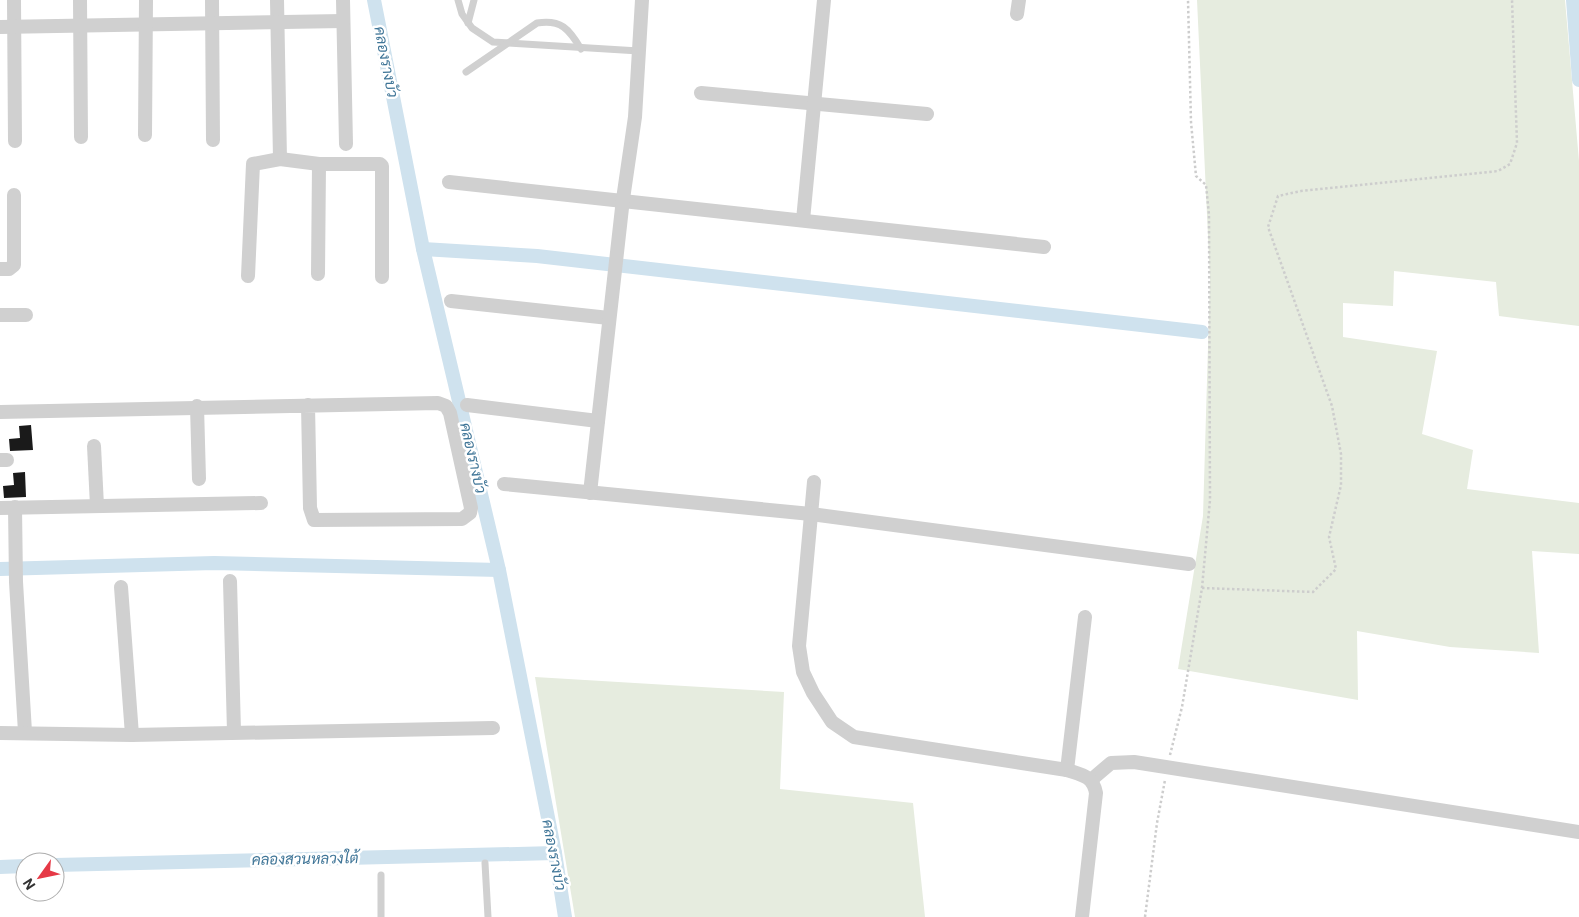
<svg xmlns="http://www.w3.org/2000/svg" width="1579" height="917" font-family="Roboto,Sarabun,sans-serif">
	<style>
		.green { fill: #e6ecdf }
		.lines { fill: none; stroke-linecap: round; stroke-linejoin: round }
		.canal { stroke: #cfe2ee; stroke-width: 14 }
		.building { fill: #1a1a1a }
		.path { stroke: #cdcdcd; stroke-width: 2.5; stroke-dasharray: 2.5 2.5; stroke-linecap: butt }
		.lane { stroke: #d0d0d0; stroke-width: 7 }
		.street { stroke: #d0d0d0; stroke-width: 14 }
		.labels { text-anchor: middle; stroke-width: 5; stroke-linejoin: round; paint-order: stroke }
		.water-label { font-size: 15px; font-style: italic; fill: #3f7597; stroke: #fff }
	</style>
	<rect width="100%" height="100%" fill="#fff"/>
	<!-- green -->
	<g class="green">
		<polygon points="1197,0 1565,0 1579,161 1579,326 1499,316 1496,282 1394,271 1393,306 1343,303 1343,337 1437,351 1422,434 1473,450 1467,489 1579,503 1579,554 1532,551 1539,653 1450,647 1357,631 1358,700 1178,669 1203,516 1210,279"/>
		<polygon points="535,677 784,692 780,789 913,803 925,917 575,917"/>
	</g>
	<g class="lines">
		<!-- canal -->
		<g class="canal">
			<polyline points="374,0 423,249 499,570 555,853 565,917"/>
			<polyline points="1573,0 1579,80"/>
			<polyline points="423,249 537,256 1202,332"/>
			<polyline points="0,569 214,563 499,570"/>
			<polyline points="55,865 555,853"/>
			<polyline points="0,867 25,866"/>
		</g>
	</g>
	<!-- building -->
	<g class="building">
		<polygon points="31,425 33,450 10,451 9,439 20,438 19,426"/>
		<polygon points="25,472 26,497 4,498 3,486 14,485 13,473"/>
	</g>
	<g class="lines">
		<!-- path -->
		<g class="path">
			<polyline points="1202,588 1313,592 1336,569 1329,537 1341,485 1341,454 1332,406 1268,227 1278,196 1301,191 1498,171 1510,164 1517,143 1512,0"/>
			<polyline points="1170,755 1182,707 1202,588 1210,500 1209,215 1206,185 1196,176 1191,122 1188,0"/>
			<polyline points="1145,917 1157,823 1165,780"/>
		</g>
		<!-- lane -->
		<g class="lane">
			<polyline points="458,0 462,14 472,28 493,42 639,51"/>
			<polyline points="468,23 474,0"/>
			<path d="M466 72 537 23C561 19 569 29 581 49"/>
			<polyline points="485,863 488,917"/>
			<polyline points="381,875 381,917"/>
		</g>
		<!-- street -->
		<g class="street">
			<polyline points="14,0 15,141"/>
			<polyline points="80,0 81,137"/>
			<polyline points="212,0 213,140"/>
			<polyline points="277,0 280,159"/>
			<polyline points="343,0 346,144"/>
			<polyline points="1017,14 1019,0"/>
			<polyline points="0,27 343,21"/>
			<polyline points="701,93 927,114"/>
			<polyline points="145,135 146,0"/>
			<polyline points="449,182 1044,247"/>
			<polyline points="803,220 824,0"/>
			<polyline points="0,269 9,269 14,265 14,195"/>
			<polyline points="318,274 319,164"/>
			<polyline points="248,276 253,164 280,159 319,164 380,164 382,166 382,277"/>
			<polyline points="451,301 609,318"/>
			<polyline points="0,315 26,315"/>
			<polyline points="467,405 598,421"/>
			<polyline points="197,406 199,479"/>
			<polyline points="0,412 438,403 446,406 450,413 471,508 470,513 462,519 314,520 310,508 308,405"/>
			<polyline points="94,446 97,506"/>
			<polyline points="0,460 7,460"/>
			<polyline points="814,482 799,646 803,672 813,693 832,722 854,737 1067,770"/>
			<polyline points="504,484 811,514 1189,564"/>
			<polyline points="590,493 623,199 635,117 642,0"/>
			<polyline points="15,507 16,582 25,732"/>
			<polyline points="0,508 261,503"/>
			<polyline points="230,581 234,732"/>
			<polyline points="121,587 132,735"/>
			<polyline points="0,733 132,735 493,728"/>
			<polyline points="1091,780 1111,763 1134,762 1579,832"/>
			<path d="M1082 917 1096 793C1093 776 1082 775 1067 770L1085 617"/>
		</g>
	</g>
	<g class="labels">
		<!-- water labels -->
		<g class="water-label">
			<text transform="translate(386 62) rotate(79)" y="5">คลองรางบัว</text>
			<text transform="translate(473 458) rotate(77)" y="5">คลองรางบัว</text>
			<text transform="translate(554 855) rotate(79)" y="5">คลองรางบัว</text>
			<text transform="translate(305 859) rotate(-1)" y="5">คลองสวนหลวงใต้</text>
		</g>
	</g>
	<!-- north arrow -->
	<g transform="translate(40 877) rotate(237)"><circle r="24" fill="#ffffff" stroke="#adadad"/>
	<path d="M0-4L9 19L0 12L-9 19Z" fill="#e63946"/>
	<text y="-8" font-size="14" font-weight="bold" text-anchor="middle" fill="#333333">N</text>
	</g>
</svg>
